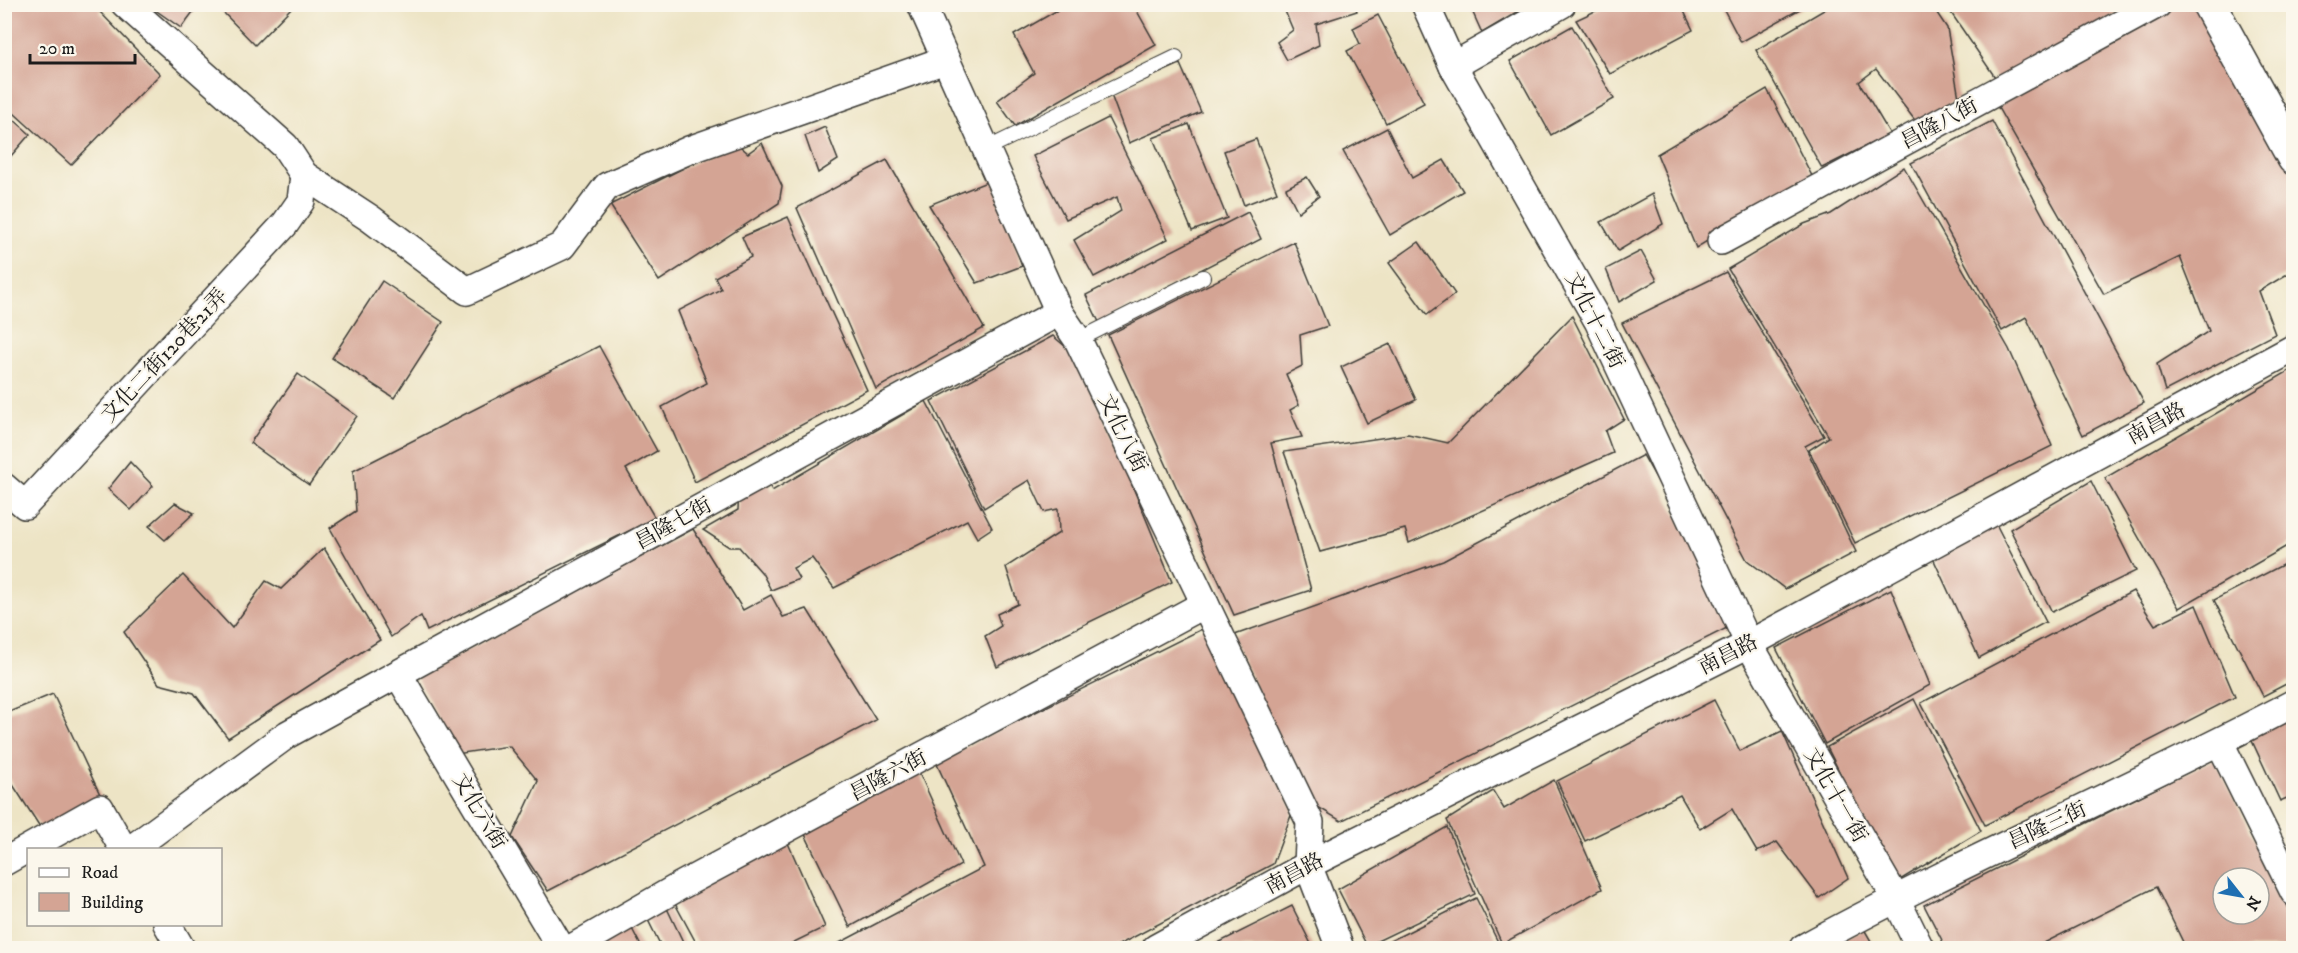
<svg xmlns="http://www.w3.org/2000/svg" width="2298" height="953" font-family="'IM FELL DW Pica','Noto Serif TC',serif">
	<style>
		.building { fill: #d4a494; fill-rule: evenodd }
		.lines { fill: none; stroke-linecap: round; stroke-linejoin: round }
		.lane-casing { stroke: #3b3a35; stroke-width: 16 }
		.street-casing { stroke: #3b3a35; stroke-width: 30 }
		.secondary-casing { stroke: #3b3a35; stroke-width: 36 }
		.lane { stroke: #fff; stroke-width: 14 }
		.street { stroke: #fff; stroke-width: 27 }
		.secondary { stroke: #fff; stroke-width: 33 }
		.labels { text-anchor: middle; stroke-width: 4.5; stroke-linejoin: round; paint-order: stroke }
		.street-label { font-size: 21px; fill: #1c1c1c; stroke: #fbf7ec }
	</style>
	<rect width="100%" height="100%" fill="#fbf7ec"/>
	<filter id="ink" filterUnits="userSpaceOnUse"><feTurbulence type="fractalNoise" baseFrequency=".0167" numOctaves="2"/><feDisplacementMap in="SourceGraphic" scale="12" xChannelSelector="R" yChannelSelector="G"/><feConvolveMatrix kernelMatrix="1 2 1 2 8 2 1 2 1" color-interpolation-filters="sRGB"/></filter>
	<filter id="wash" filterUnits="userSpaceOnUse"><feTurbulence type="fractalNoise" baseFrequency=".008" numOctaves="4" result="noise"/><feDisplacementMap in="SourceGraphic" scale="24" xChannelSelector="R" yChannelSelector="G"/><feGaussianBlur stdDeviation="1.35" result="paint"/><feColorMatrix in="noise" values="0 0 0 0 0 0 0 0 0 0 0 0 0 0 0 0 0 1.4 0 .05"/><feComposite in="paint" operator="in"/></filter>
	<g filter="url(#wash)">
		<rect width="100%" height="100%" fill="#ede4c5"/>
		<g id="blocks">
			<!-- building -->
			<g class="building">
				<polygon points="4,4 107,4 100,12 160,74 71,165 4,104"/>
				<polygon points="159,4 199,4 181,28 154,9"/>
				<polygon points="1068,4 1133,4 1156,45 1015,126 997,101 1034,73 1014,35"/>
				<polygon points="1282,4 1355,4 1357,11 1316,24 1319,45 1287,60 1277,42 1293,30"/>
				<polygon points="1469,4 1531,4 1482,33"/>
				<polygon points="1721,4 1809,4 1741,42"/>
				<polygon points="1834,4 1931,4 1947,28 1959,98 1917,123 1876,69 1859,82 1890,134 1822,168 1756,50"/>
				<polygon points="1945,4 2133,4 2001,86"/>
				<polygon points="2170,4 2194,4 2294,171 2294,270 2259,291 2275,334 2165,391 2157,364 2209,331 2180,257 2104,294 1997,106"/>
				<polygon points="216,5 294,5 255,45"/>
				<polygon points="1608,5 1681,5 1693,30 1610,74 1576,20"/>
				<polygon points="1378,15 1424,103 1386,123 1347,51 1360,44 1353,28"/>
				<polygon points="1572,26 1614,99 1551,135 1510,61"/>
				<polygon points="1180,64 1201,112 1129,143 1111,95"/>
				<polygon points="1767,89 1812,176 1696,248 1657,154"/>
				<polygon points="4,111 30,134 4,164"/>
				<polygon points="1108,118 1168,239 1094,277 1074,240 1121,211 1117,197 1066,219 1033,156"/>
				<polygon points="1992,121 2144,403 2083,435 2026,317 2002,331 1911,163"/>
				<polygon points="1189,124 1227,218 1192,231 1153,138"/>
				<polygon points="825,127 838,160 818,173 805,136"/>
				<polygon points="1387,128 1412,178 1444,160 1463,191 1390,235 1343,151"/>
				<polygon points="1256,139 1277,192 1244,205 1224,151"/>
				<polygon points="735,142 748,153 762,143 782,186 779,203 659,281 610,205"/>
				<polygon points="887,160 984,328 876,389 797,208"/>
				<polygon points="1904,167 2009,349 2052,446 1855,543 1809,450 1829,437 1728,269 1804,224 1831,214"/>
				<polygon points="1307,177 1319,196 1298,212 1286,188"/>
				<polygon points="994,179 1022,266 977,283 929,205"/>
				<polygon points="1652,194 1663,224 1618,251 1601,222"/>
				<polygon points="1248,212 1261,239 1099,322 1086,295"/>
				<polygon points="788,217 867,390 695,482 662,407 707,383 678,311 721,289 715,277 751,257 742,237"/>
				<polygon points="1294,242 1328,326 1300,335 1302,366 1286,374 1299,405 1290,410 1302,437 1271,443 1311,590 1234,615 1108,335"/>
				<polygon points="1419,242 1455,294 1427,315 1389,263"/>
				<polygon points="1641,251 1657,280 1619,302 1606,269"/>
				<polygon points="1726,272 1824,436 1805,446 1856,552 1785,589 1747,560 1622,323"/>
				<polygon points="382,281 443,322 394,398 332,358"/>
				<polygon points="1572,316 1624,419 1605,431 1613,453 1409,543 1405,529 1320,552 1284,452 1408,434 1448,443"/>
				<polygon points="1053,336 1080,359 1172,582 997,667 985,636 1001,626 997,614 1018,604 1006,567 1059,533 1058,509 1044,512 1029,480 984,508 931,401"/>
				<polygon points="1390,344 1416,400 1367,423 1341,367"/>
				<polygon points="599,346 657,451 626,469 655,518 427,631 421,616 391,637 330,528 356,511 353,471"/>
				<polygon points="2294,368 2294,542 2179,608 2105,478"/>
				<polygon points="298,374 357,416 309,485 250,443"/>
				<polygon points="926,401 992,528 977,538 967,520 834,588 812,558 793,568 799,579 771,590 762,573 739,547 729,547 703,530 738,510 739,490 766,476 772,491"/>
				<polygon points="1643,455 1737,623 1341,821 1308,801 1232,636 1443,561"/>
				<polygon points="130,462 153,486 131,510 108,489"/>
				<polygon points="2091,481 2136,571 2052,612 2010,529"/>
				<polygon points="175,503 194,513 165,540 149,526"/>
				<polygon points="1996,524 2046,622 1979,658 1933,558"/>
				<polygon points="693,529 743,610 771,595 783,617 807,609 876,720 548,891 512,837 538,781 509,746 456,754 417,677"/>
				<polygon points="324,548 380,640 228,738 194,693 159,684 124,632 183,575 232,628 266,581 281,589"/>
				<polygon points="2294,559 2294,680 2263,696 2214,600"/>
				<polygon points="1891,589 1930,685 1825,744 1776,648"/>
				<polygon points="2133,591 2155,625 2196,605 2235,697 1985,825 1921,703"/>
				<polygon points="1208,626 1293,810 1273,864 1113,948 830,948 984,867 936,762"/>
				<polygon points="53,694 104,803 44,833 4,771 4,714"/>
				<polygon points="1914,699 1981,831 1895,883 1827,747"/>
				<polygon points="1714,700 1740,751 1782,731 1848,878 1819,898 1777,842 1757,852 1732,809 1700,829 1680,795 1585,841 1557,781"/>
				<polygon points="2294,706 2294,795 2280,801 2246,728"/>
				<path d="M2214 759 2294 919V948H2186L2156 887 2034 948H1946L1924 905ZM2223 878H2259V914H2223Z"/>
				<polygon points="918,770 961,865 850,927 802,828"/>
				<polygon points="1554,780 1602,889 1502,944 1447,820 1493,791 1504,809"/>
				<polygon points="1447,827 1475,894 1367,946 1338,889"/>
				<polygon points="784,834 825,927 782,948 699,948 672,898"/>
				<polygon points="1476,898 1501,948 1376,948"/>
				<polygon points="664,902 686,948 662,948 644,912"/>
				<polygon points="1292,906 1313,948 1208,948"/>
				<polygon points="628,921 642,948 585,948"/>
				<polygon points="1864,929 1875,948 1827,948"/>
			</g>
		</g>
	</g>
	<g filter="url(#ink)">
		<use href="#blocks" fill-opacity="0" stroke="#3b3a35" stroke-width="1.5"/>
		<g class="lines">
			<!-- lane casing -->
			<g class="lane-casing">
				<g id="lane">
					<polyline points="986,149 1176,57"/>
					<polyline points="1078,340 1203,277"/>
				</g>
			</g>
			<!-- street casing -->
			<g class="street-casing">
				<g id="street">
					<polyline points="125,4 285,146 304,175 371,219 467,291 562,246 607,186 689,150 945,60"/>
					<polyline points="921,4 1059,312 1078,340 1310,822 1308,865 1340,948"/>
					<polyline points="1425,4 1453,66 1598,321 1749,644 1895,897 1920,948"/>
					<polyline points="1453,66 1562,4"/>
					<polyline points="1721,241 2158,4"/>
					<polyline points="4,487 25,505 285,224 301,201 304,175"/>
					<polyline points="398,674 561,948"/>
					<polyline points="2220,743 2294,892"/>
					<polyline points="130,850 288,734 1059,312"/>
					<polyline points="4,862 100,808 124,850"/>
					<polyline points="167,924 181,948"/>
					<polyline points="572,948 680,886 1205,604"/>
					<polyline points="1156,948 1308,865 1749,644 2294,348"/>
					<path d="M1803 948C1963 860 2132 789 2294 703"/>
				</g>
			</g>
			<!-- secondary casing -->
			<g class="secondary-casing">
				<polyline id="secondary" points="2209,4 2294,158"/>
			</g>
			<!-- lane -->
			<use href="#lane" class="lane"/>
			<!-- street -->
			<use href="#street" class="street"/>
			<!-- secondary -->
			<use href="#secondary" class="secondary"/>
		</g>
	</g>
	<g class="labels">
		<!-- street labels -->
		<g class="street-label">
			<text transform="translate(1939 123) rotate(-28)" y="7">昌隆八街</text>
			<text transform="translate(1595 320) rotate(63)" y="7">文化十二街</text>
			<text transform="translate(164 355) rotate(-47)" y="7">文化二街120巷21弄</text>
			<text transform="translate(2156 423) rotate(-29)" y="7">南昌路</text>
			<text transform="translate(1123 433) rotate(64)" y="7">文化八街</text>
			<text transform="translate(673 523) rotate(-29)" y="7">昌隆七街</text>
			<text transform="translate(1728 654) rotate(-27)" y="7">南昌路</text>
			<text transform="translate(888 775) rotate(-28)" y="7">昌隆六街</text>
			<text transform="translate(1836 795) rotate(60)" y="7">文化十一街</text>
			<text transform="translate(480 811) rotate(59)" y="7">文化六街</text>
			<text transform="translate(2047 825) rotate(-25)" y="7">昌隆三街</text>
			<text transform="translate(1294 873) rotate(-28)" y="7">南昌路</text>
		</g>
	</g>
	<!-- margin -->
	<rect width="2298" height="953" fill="none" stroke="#fbf7ec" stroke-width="24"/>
	<!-- legend -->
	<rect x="27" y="848" width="195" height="78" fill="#fbf7ec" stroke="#a29f99" stroke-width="1.5"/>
	<rect x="39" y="868" width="30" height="9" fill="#ffffff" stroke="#a29f99" stroke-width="1.5"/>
	<text x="81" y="878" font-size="18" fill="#1c1c1c">Road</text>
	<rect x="39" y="893" width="30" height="18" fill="#d4a494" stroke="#a29f99" stroke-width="1.5"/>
	<text x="81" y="908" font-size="18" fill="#1c1c1c">Building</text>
	<!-- north arrow -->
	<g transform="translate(2241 896) rotate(121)"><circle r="28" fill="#fbf7ec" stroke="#a29f99" stroke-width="1.5"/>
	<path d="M0-4.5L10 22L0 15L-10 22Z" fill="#1f6fb2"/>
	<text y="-9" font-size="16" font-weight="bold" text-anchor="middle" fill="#1c1c1c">N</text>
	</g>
	<!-- scale -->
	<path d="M30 54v9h105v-9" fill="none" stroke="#1c1c1c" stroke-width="3"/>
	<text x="39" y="54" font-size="18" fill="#1c1c1c" stroke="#fbf7ec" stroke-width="4.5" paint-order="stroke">20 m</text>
</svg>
